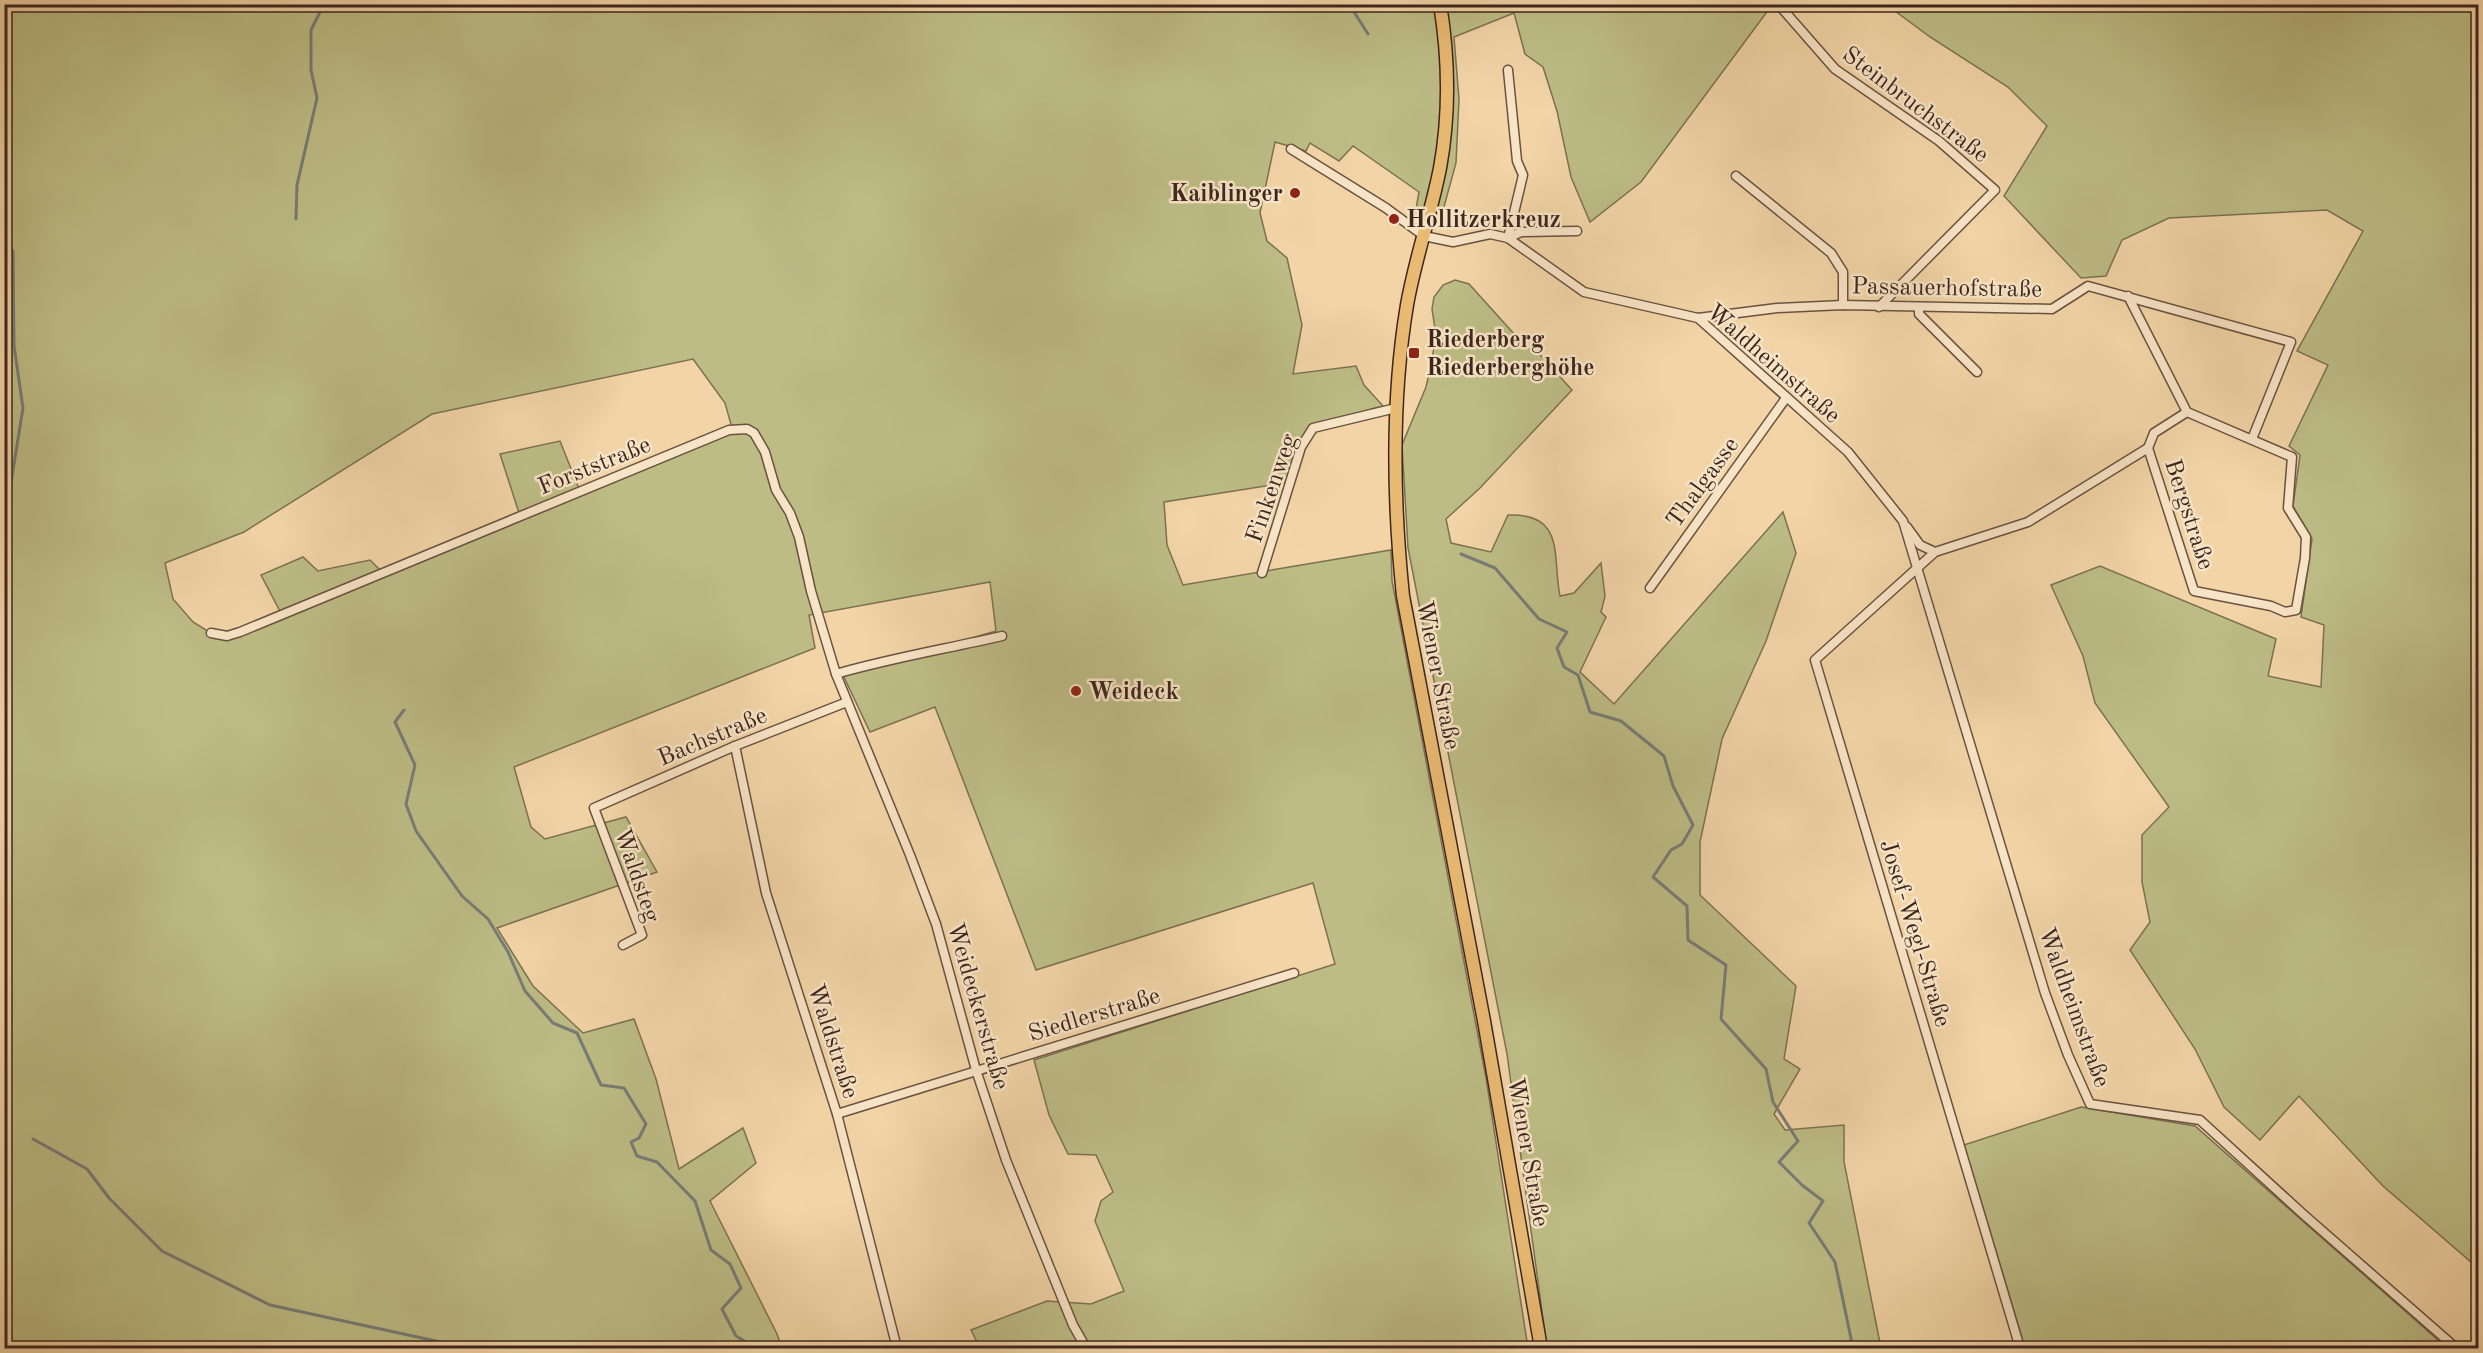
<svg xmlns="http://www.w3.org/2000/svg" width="2483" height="1353" font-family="'Old Standard TT',serif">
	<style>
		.green { fill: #bdbc85; stroke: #7c7152; stroke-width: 1.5; fill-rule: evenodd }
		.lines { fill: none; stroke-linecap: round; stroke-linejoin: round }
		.stream { stroke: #777c76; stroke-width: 3 }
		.minor-casing { stroke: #6a5240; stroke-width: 11 }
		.primary-casing { stroke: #3c261e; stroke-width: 15 }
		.minor { stroke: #f7e3c5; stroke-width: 8 }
		.primary { stroke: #e9ba73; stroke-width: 12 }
		.poi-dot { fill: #8f2418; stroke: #f7e3c5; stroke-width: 2 }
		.labels { text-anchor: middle; stroke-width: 5; stroke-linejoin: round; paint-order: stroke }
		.street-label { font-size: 24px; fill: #3c261e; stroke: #f7e3c5 }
		.poi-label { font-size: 24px; font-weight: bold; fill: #3c261e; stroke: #f7e3c5; text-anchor: start }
	</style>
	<rect width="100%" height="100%" fill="#f2d4a6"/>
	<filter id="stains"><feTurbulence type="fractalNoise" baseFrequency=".00333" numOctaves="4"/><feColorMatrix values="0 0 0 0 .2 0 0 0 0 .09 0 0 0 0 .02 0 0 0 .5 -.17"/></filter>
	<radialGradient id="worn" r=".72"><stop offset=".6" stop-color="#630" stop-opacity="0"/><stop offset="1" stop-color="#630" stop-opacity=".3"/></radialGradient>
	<!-- green -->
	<g class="green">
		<path d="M5 5H1772L1641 182 1590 222 1571 177 1557 111 1543 67 1525 54 1514 13 1454 37 1459 99 1456 163 1439 225 1420 216 1407 218 1415 215 1419 192 1353 146 1339 161 1310 143 1306 151 1275 142 1260 213 1267 241 1287 258 1302 325 1293 374 1356 366 1364 385 1383 406 1317 424 1308 429 1291 482 1164 502 1167 545 1183 585 1391 550 1392 581 1486 1078 1528 1348H980L971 1330 1047 1301 1091 1304 1124 1291 1095 1221 1101 1201 1113 1192 1096 1155 1068 1154 1049 1115 1034 1060 1335 964 1313 883 1036 970 935 707 870 732 843 675 996 631 990 582 809 615 815 648 514 767 531 827 545 839 626 817 657 872 497 928 533 986 583 1033 634 1019 656 1079 679 1169 743 1128 756 1163 710 1201 777 1334 782 1348H5ZM693 359 725 403 732 428 580 491 560 441 500 454 520 516 383 573 370 560 318 571 303 557 261 575 282 615 232 636 214 635 193 622 173 599 165 563 244 532 432 414Z"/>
		<polygon points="1887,5 2478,5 2478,1268 2383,1186 2299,1096 2260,1140 2224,1107 2195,1049 2130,950 2150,922 2142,882 2142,835 2169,807 2095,703 2083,656 2051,585 2100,566 2276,639 2268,676 2321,687 2324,625 2301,617 2312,539 2293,506 2300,455 2289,446 2328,365 2297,351 2363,231 2327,210 2169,218 2122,240 2106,276 2081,278 2004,196 2047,126 2008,87 1930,37"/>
		<path d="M1455 280 1469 284 1525 346 1529 349 1534 348 1572 390 1480 488 1446 519 1451 543 1491 552 1508 515C1566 513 1552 556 1560 596L1574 593 1601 563 1605 596 1601 612 1606 617 1580 672 1614 704 1783 512 1796 553 1766 641 1722 739 1700 842V895L1796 986 1784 1059 1800 1069 1774 1114 1785 1130 1844 1125V1162L1881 1348H1547L1507 1054 1408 548 1402 445 1426 387 1431 365 1436 335 1432 309 1434 297 1443 285Z"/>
		<polygon points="2081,1107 2195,1126 2447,1348 2025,1348 1964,1145"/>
	</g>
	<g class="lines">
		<!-- stream -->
		<g class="stream">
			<polyline points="1349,4 1368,34"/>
			<polyline points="4,90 8,105 4,126"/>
			<polyline points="4,171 8,173 11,206 4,230"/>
			<polyline points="296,219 297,185 317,98 311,70 311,30 324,4"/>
			<polyline points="4,243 13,251 14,346 23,408 11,483 8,527"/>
			<polyline points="1461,554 1495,568 1539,619 1567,632 1557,648 1564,667 1578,675 1590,712 1621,721 1664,756 1673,786 1693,825 1682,844 1671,850 1653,877 1687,906 1688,940 1726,965 1721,1019 1766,1069 1773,1102 1798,1141 1779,1162 1802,1185 1823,1201 1809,1223 1835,1262 1853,1348"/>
			<polyline points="404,710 395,722 415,765 406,804 416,831 462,896 488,919 508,952 525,991 553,1023 577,1033 601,1085 624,1088 646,1124 639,1138 631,1142 637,1156 657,1162 695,1201 711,1250 730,1264 741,1288 722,1309 736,1336 756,1348"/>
			<polyline points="33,1139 87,1169 109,1198 162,1251 270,1305 468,1348"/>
		</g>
		<!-- minor casing -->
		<g class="minor-casing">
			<g id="minor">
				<polyline points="1778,4 1835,69 1939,141 1995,190 1879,307"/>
				<polyline points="1508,70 1517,161 1523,175 1508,238"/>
				<polyline points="1291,149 1386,208 1424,236 1453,242 1490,234 1508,238 1584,292 1698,318 1848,452 1903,521 2045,993 2068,1055 2090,1104 2200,1120 2303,1214 2456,1348"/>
				<polyline points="1736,176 1831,253 1843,272 1843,305"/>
				<polyline points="1508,238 1521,232 1577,231"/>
				<polyline points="1919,308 1919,314 1977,372"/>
				<polyline points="1698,318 1777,308 1843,305 2052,309 2088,286 2291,342 2252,439"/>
				<polyline points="2148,448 2154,433 2187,412"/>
				<polyline points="1907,527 1920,545 1935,552"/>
				<polyline points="1262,573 1301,447 1313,428 1396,408"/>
				<polyline points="1650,588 1786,398"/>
				<polyline points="211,633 227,636 240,632 729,430 747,429 754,433 765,452 776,490 790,513 799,537 811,591 836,674 910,855 936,924 976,1070 1006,1160 1073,1325 1086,1348"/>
				<path d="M836 674C891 658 946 649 1002 636"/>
				<polyline points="735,746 766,893 837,1114 897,1348"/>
				<polyline points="623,945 642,935 594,808 735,746 847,702"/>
				<polyline points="837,1114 1294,973"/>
				<polyline points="2020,1348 1815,660 1935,552 2028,522 2148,448 2194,591 2271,606 2285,612 2296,610 2305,558 2306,537 2288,508 2292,457 2187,412 2128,296"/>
			</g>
		</g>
		<!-- primary casing -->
		<g class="primary-casing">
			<path id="primary" d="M1440 4C1449 59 1450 113 1440 168 1431 214 1415 259 1407 305 1391 401 1393 499 1403 596L1484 1021 1541 1348"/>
		</g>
		<!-- minor -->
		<use href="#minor" class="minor"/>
		<!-- primary -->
		<use href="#primary" class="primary"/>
	</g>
	<!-- markers -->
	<g class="poi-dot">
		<circle cx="1295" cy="193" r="6"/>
		<circle cx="1394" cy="219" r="6"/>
		<rect x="1408" y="347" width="12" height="12" rx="3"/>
		<circle cx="1076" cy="691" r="6"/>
	</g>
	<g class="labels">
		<!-- street labels -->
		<g class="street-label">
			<text transform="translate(1916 104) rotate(37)" y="8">Steinbruchstraße</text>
			<text transform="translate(1947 287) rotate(1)" y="8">Passauerhofstraße</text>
			<text transform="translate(1774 363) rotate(41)" y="8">Waldheimstraße</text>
			<text transform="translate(594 465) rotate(-22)" y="8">Forststraße</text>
			<text transform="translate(1702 482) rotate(-54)" y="8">Thalgasse</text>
			<text transform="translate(1271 488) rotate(-71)" y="8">Finkenweg</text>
			<text transform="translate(2190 514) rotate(72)" y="8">Bergstraße</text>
			<text transform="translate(1439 675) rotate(79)" y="8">Wiener Straße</text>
			<text transform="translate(712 736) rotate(-23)" y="8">Bachstraße</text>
			<text transform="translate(638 875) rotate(71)" y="8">Waldsteg</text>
			<text transform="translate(1916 933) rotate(73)" y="8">Josef-Wegl-Straße</text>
			<text transform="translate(979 1006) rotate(74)" y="8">Weideckerstraße</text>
			<text transform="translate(2075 1007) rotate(70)" y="8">Waldheimstraße</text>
			<text transform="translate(1094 1014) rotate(-17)" y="8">Siedlerstraße</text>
			<text transform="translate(834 1041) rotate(72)" y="8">Waldstraße</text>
			<text transform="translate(1529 1152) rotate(80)" y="8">Wiener Straße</text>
		</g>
		<!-- poi labels -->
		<g class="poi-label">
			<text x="1283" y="201" text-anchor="end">Kaiblinger</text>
			<text x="1406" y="227">Hollitzerkreuz</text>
			<text x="1426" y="347">Riederberg<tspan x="1426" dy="28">Riederberghöhe</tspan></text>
			<text x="1088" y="699">Weideck</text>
		</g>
	</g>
	<!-- margin -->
	<rect width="2483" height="1353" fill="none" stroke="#f2d4a6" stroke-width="24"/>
	<rect x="6" y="6" width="2471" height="1341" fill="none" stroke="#3c261e" stroke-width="3"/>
	<rect x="12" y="12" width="2459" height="1329" fill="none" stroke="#3c261e" stroke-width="1.5"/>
	<rect width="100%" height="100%" filter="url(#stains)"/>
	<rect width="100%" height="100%" fill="url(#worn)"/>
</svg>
